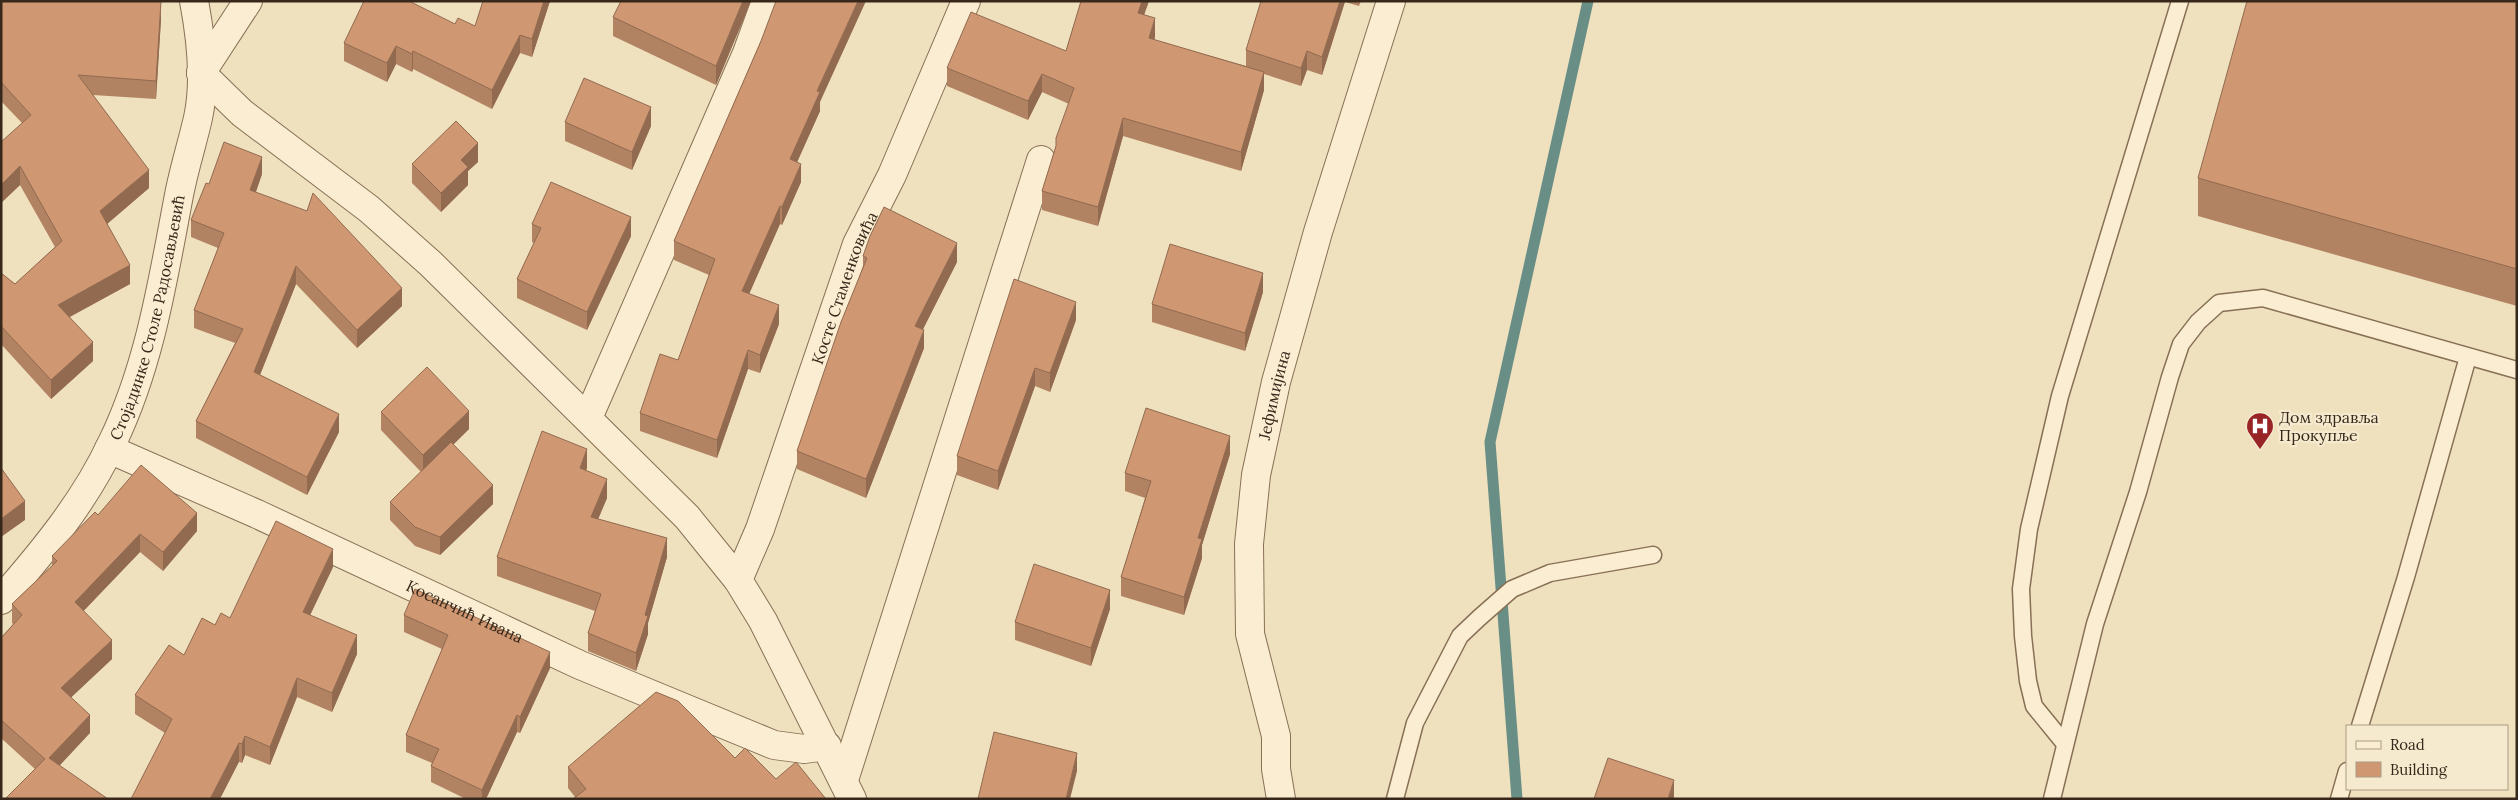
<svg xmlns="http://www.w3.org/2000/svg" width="2518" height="800" font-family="Lora,serif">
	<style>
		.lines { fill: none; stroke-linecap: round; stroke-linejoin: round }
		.stream { stroke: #698e85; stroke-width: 11 }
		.service-casing { stroke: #887056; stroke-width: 19 }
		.minor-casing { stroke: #887056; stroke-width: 30 }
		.service { stroke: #faedd1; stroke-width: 16 }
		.minor { stroke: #faedd1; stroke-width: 28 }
		.wall { fill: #b28362 }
		.shaded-wall { fill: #916a50 }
		.building { fill: #cf9872; stroke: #916a50 }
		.labels { text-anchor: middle; stroke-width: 4.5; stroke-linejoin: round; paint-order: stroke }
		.street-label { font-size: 16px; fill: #37281b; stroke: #f6eace }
		.poi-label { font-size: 16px; fill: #37281b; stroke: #f6eace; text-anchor: start }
	</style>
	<rect width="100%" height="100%" fill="#efe0be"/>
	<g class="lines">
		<!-- stream -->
		<polyline class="stream" points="1517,799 1490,442 1588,1"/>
		<!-- service casing -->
		<g class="service-casing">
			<g id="service">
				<polyline points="2360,726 2406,577 2468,357"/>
				<polyline points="2065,744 2034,706 2028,681 2023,636 2021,589 2029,529 2060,396 2180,1"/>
				<polyline points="1395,799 1415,723 1460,636 1479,618 1512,589 1550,573 1653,555"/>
				<polyline points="2052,799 2095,624 2138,492 2170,377 2181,344 2198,322 2219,303 2263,298 2517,370"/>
				<polyline points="2339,799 2347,771"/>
			</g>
		</g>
		<!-- minor casing -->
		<g class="minor-casing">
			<g id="minor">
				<polyline points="201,73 242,113 369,209 431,264 687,517 738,580 763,621 852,799"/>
				<polyline points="201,73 248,1"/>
				<polyline points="588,418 747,53 766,1"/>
				<path id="s1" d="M109 449 257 514 580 665 774 745 804 749 827 746"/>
				<path id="s2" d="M738 580 760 529 857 244 892 175 966 1"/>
				<path id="s3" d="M1 600C43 552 85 501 112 443 150 365 163 279 179 195 184 169 192 144 198 118 206 81 201 38 194 1"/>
				<polyline points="844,780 1041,160"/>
				<path id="s4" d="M1281 799 1276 769V736L1250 634 1249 544 1256 475 1276 382 1318 232 1391 1"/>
			</g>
		</g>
		<!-- service -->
		<use href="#service" class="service"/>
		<!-- minor -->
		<use href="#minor" class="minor"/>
	</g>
	<!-- wall -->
	<g class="wall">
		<polygon points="1,1 161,19 156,99 93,95 149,188 107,224 130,284 70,317 93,361 51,399 1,344 1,273 15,284 55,247 20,185 1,203 22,123 1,101"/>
		<polygon points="483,1 550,1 532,57 520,53 492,109 413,69 412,72 396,64 387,82 344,61 344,43 455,24 475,26"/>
		<polygon points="751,1 716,85 613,36 613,17"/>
		<polygon points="1081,1 1149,1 1144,15 1155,37 1154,40 1246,66 1246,50 1261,1 1361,1 1359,6 1345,2 1322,75 1307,70 1301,86 1264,74 1264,90 1241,171 1123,136 1098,226 1042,210 1042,191 1069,104 1042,92 1028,120 947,86 947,68 1066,51"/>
		<polygon points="2517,1 2517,306 2198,216 2198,178"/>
		<polygon points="761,41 820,102 820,111 797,162 801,182 782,225 780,224 749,294 779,324 760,373 748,369 717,458 640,431 640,413 678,360 709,275 674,260 674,241"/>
		<polygon points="565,122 651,126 632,170 565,141"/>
		<polygon points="478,162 468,171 468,185 441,212 412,183 412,164"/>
		<polygon points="262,174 256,192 402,306 357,348 296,284 260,375 339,432 307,495 196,438 196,421 235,343 194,328 194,310 218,248 191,237 191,220 209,184"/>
		<polygon points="532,224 631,236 587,330 517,298 517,279 534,243 532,242"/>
		<polygon points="863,256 957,262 923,329 924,348 866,498 797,469 797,451 863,266"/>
		<polygon points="1263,292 1245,351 1152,322 1152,304"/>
		<polygon points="1076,320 1050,392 1035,386 998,490 957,475 957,456"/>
		<polygon points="381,412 469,429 453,445 493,504 440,555 415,546 390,520 390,502 421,472 381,430"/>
		<polygon points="1230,454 1202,545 1202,558 1184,615 1121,596 1121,577 1145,498 1125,491 1125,473"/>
		<polygon points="587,468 586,470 607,498 598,519 667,557 648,623 648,634 636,671 588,651 588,633 595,611 497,576 497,557"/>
		<polygon points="98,515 197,531 163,571 140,552 83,611 112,659 71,697 90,733 35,769 1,738 1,638 13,624 12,623 12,604 52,566 52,556"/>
		<polygon points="333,567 310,615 357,654 332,712 297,697 270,765 245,755 242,763 165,733 135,714 135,695 184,655 215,625"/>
		<polygon points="1110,609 1091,666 1015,640 1015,622"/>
		<polygon points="404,615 550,668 520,733 517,732 486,799 466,799 431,782 431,766 432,763 406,752 406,735 442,649 404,632"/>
		<polygon points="735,758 776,779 826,799 575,797 568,788 568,767"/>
	</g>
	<!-- shaded-wall -->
	<g class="shaded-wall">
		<polygon points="161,1 161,19 156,99 156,81"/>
		<polygon points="544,1 550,1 532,57 532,39"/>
		<polygon points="743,1 751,1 716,85 716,66"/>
		<polygon points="858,1 866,1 820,102 820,111 790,178 790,159 817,91"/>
		<polygon points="1142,1 1149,1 1138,31 1138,13"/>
		<polygon points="1340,1 1345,1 1322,75 1322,57"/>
		<polygon points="1155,18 1155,37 1149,56 1149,38"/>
		<polygon points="520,35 520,53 492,109 492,90"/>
		<polygon points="396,46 396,64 387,82 387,63"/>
		<polygon points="413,51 413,69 412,72 412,54"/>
		<polygon points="1307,51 1307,70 1301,86 1301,68"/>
		<polygon points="1264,72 1264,90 1241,171 1241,152"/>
		<polygon points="1042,74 1042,92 1028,120 1028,101"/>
		<polygon points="651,107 651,126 632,170 632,152"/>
		<polygon points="1123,118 1123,136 1098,226 1098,207"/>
		<polygon points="478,143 478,162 468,171 468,185 441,212 441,193 461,160"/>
		<polygon points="262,157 262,174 250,208 250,190"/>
		<polygon points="801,164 801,182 782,225 782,207"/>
		<polygon points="20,166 20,185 1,203 1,185"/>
		<polygon points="149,170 149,188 100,230 100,211"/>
		<polygon points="780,206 780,224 742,310 742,291"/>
		<polygon points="631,217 631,236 587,330 587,312"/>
		<polygon points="957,243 957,262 915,345 915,326"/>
		<polygon points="130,265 130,284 58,323 58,305"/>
		<polygon points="296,266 296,284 254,390 254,372"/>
		<polygon points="1263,273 1263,292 1245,351 1245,333"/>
		<polygon points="402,288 402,306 357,348 357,330"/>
		<polygon points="1076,302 1076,320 1050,392 1050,373"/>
		<polygon points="779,305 779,324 760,373 760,355"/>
		<polygon points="924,330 924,348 866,498 866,479"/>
		<polygon points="93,342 93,361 51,399 51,380"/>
		<polygon points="748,350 748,369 717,458 717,440"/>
		<polygon points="1035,368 1035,386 998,490 998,471"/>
		<polygon points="469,411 469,429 423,474 423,455"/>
		<polygon points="339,414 339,432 307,495 307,477"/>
		<polygon points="1230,436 1230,454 1202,545 1202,558 1184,615 1184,597 1198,538"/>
		<polygon points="587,449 587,468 580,486 580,468"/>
		<polygon points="607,479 607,498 591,536 591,517"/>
		<polygon points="493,485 493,504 440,555 440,537"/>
		<polygon points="25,501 25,520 1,537 1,519"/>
		<polygon points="197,513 197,531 163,571 163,552"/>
		<polygon points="140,534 140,552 75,620 75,602"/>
		<polygon points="667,538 667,557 648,623 648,634 636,671 636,653 645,615"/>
		<polygon points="333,549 333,567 303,630 303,612"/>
		<polygon points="1110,590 1110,609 1091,666 1091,648"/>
		<polygon points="357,635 357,654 332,712 332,693"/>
		<polygon points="112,640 112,659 61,707 61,688"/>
		<polygon points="550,652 550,668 520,733 520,717"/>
		<polygon points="297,678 297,697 270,765 270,747"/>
		<polygon points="90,715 90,733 49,777 49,758"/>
		<polygon points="517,715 517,732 486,799 482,799 482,790"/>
		<polygon points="245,736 245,755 242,763 242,744"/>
		<polygon points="239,743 239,762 220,799 210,799"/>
		<polygon points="1077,753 1077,771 1070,799 1066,799"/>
		<polygon points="1674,780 1674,799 1668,799"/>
	</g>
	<!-- building -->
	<g class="building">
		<polygon points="1,1 161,1 156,81 78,75 149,170 100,211 130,265 58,305 93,342 51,380 1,326 1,273 15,284 62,241 20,166 1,185 1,142 31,115 1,82"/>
		<polygon points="364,1 409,1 455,24 458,18 475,26 483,1 544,1 532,39 520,35 492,90 413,51 412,54 396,46 387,63 344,43"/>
		<polygon points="621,1 743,1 716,66 613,17"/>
		<polygon points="776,1 858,1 817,91 820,92 790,159 801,164 782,207 780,206 742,291 779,305 760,355 748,350 717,440 640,413 660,354 678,360 715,259 674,241 761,41"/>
		<polygon points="1081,1 1142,1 1138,13 1155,18 1149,38 1264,72 1241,152 1123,118 1098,207 1042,191 1056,146 1056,138 1074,88 1042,74 1028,101 947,68 971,12 1066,51"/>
		<polygon points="1261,1 1340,1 1322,57 1307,51 1301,68 1246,50"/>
		<polygon points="2247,1 2517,1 2517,269 2198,178"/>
		<polygon points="584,78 651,107 632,152 565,122"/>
		<polygon points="456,121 478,143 461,160 468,167 441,193 412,164"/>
		<polygon points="224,142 262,157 250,190 307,211 313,193 402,288 357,330 296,266 254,372 339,414 307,477 196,421 243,329 194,310 224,233 191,220 206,183 209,184"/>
		<polygon points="551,182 631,217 587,312 517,279 541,228 532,224"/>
		<polygon points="884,207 957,243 915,326 924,330 866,479 797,451 841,322 867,258 863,256 870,236"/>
		<polygon points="1170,244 1263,273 1245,333 1152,304"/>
		<polygon points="1014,279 1076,302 1050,373 1035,368 998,471 957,456"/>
		<polygon points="427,367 469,411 423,455 381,412"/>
		<polygon points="1146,408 1230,436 1198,538 1202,539 1184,597 1121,577 1151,481 1125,473"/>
		<polygon points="542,431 587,449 580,468 607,479 591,517 667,538 645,615 648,616 636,653 588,633 601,594 497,557"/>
		<polygon points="451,442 493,485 440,537 415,527 390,502"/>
		<polygon points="141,465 197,513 163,552 140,534 75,602 112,640 61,688 90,715 49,758 108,799 5,799 45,759 1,720 1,638 22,615 12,604 57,561 52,556 95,512 98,515"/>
		<polygon points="1,468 25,501 1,519"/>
		<polygon points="276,521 333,549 303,612 357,635 332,693 297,678 270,747 245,736 242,744 239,743 210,799 131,799 172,719 135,695 169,645 184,655 202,618 215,625 221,613 230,618"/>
		<polygon points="1034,564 1110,590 1091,648 1015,622"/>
		<polygon points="415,589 550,652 520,717 517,715 482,790 431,766 439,749 406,735 448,635 404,615"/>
		<polygon points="656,692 678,701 735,758 745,748 776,779 796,762 826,799 573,799 586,789 568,767"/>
		<polygon points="994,732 1077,753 1066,799 978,799"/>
		<polygon points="1608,758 1674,780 1668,799 1594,799"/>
	</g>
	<!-- icons -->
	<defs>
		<g id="hospital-pin" transform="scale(1.4375)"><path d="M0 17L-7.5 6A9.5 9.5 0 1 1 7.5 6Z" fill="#992426" stroke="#f6eace"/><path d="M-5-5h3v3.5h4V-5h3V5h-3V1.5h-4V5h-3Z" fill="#fff"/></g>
	</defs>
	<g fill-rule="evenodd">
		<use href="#hospital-pin" x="2260" y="426"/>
	</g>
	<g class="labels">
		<!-- street labels -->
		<g class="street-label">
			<text dy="6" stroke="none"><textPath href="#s2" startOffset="311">Косте Стаменковића</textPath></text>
			<text dy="6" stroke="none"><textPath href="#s3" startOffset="324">Стојадинке Столе Радосављевић</textPath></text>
			<text dy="6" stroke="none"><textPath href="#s4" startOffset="410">Јефимијина</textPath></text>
			<text dy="6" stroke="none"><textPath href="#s1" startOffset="391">Косанчић Ивана</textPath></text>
		</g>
		<!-- poi labels -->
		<g class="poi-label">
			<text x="2279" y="423">Дом здравља<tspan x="2279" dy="18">Прокупље</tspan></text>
		</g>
	</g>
	<!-- border -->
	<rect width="2518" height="800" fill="none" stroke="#37281b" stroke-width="5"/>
	<!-- legend -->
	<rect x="2346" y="725" width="162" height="65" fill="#f6eace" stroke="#aa9c86"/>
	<rect x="2356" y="741" width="25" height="8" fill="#faedd1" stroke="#aa9c86"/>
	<text x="2390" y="750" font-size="15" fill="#37281b">Road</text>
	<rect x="2356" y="762" width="25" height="15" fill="#cf9872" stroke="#aa9c86"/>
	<text x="2390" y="775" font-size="15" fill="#37281b">Building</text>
</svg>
